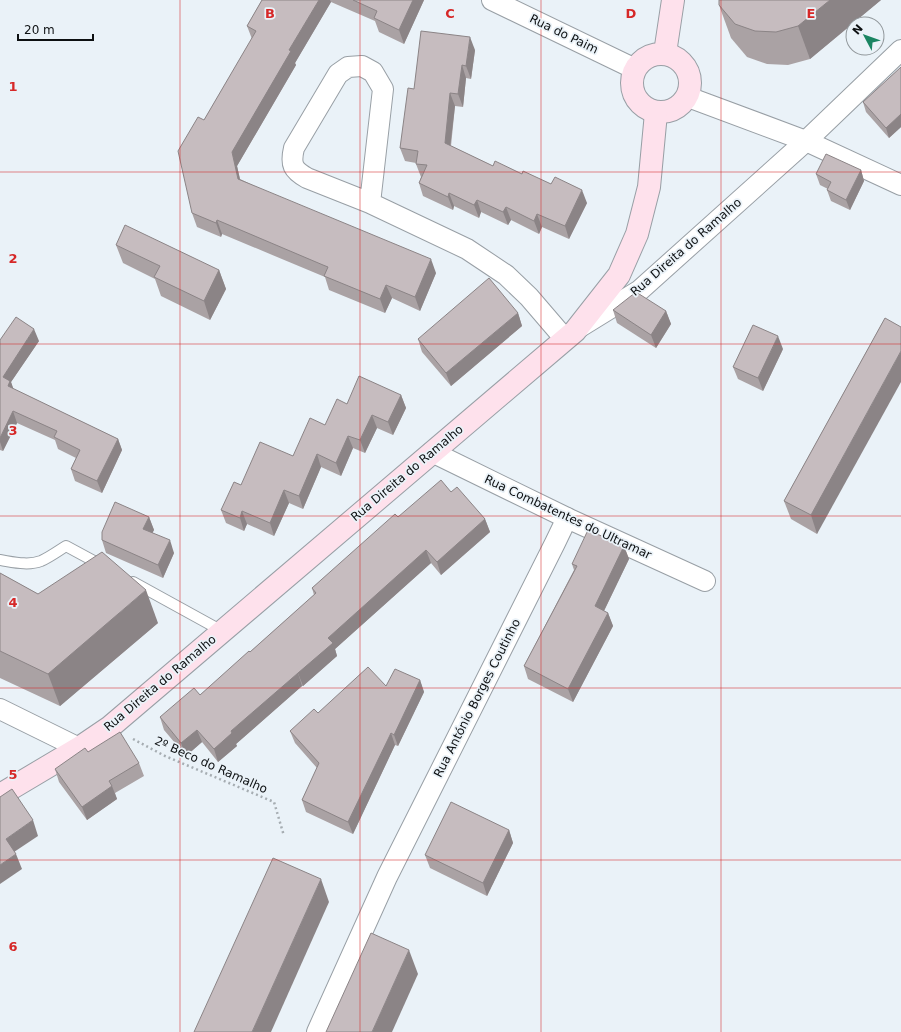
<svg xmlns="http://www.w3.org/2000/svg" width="901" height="1032" font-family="'DejaVu Sans',sans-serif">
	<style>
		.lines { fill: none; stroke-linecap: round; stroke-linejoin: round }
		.service-casing { stroke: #989fa5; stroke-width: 12 }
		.minor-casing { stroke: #989fa5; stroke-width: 22 }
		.secondary-casing { stroke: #989fa5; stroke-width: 24 }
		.path { stroke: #a6adb2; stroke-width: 2.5; stroke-dasharray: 2 3; stroke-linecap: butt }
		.service { stroke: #fff; stroke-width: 10 }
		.minor { stroke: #fff; stroke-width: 20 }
		.secondary { stroke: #fee1ec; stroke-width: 22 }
		.wall { fill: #aaa2a4 }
		.shaded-wall { fill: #8b8486 }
		.building { fill: #c6bcbf; stroke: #8b8486 }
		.grid { fill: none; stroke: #d62828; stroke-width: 1; stroke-opacity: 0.55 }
		.labels { text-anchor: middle; stroke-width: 3.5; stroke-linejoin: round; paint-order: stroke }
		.street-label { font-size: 12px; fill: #0d1012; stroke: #eaf2f8 }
		.grid-label { font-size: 13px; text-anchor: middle; font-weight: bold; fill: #d62828; stroke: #eaf2f8; stroke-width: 3.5; stroke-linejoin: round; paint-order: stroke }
	</style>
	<rect width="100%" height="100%" fill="#eaf2f8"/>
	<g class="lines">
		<!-- service casing -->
		<g class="service-casing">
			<g id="service">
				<path d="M0 560C13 562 28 566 41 561 50 557 58 551 66 546L103 566"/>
				<polyline points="133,582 222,631"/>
			</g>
		</g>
		<!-- minor casing -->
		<g class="minor-casing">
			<g id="minor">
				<polyline points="492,0 635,69"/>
				<polyline points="688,97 806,141 901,185"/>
				<path d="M370 203 383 89 373 72 362 66 348 67 338 74 294 148C290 165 293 170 307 178L370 203 467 249 506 275 529 297 565 339"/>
				<polyline points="580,327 640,290 806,141 901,50"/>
				<polyline points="432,452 567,518 705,581"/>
				<polyline points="0,709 79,748"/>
				<polyline points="317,1032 387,877 555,543 567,518"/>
			</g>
		</g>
		<!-- secondary casing -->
		<g class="secondary-casing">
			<g id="secondary">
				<polyline points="665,53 673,0"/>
				<circle cx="661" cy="83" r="29"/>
				<polyline points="0,795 79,748 110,727 575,331 619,275 637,234 649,187 656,113"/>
			</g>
		</g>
		<!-- path -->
		<polyline class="path" points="133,739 165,756 274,802 284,836"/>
		<!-- service -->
		<use href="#service" class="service"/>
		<!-- minor -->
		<use href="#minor" class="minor"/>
		<!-- secondary -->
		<use href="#secondary" class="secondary"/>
	</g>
	<!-- wall -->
	<g class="wall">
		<polygon points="262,0 424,0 404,44 379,32 375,21 331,2 295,63 296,65 237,166 240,179 436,273 420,311 392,298 385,313 329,290 325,277 222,234 221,237 197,227 192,213 204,120 252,39 247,26"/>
		<polygon points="881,0 810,59 788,65 767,64 747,57 731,38 719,5"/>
		<polygon points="475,50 471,79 466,78 463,107 455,106 451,146 493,166 522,174 587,203 569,239 542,227 539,234 511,220 508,225 481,212 479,218 454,206 453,210 423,196 419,183 421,177 416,164 416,163 405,161 400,148 414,89"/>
		<polygon points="901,67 901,127 889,138 866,112 863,102"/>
		<polygon points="861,170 864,181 850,210 831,201 827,190 828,189 820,185 816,174"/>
		<polygon points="116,245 219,270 226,289 210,320 161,296 155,279 123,263"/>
		<polygon points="613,310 666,311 671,324 656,348 617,323"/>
		<polygon points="518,313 522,326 451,386 422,352 418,339"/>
		<polygon points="885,318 817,534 791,519 784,501"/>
		<polygon points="0,340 39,341 11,382 13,389 118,439 122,450 102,493 75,481 71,469 76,458 58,449 55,440 17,423 3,451 0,450"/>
		<polygon points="783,349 763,391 738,379 733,367"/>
		<polygon points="401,395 406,408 393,435 377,428 365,453 353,448 341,476 321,467 303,509 289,503 274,536 247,524 244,531 226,523 221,510 241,485 293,456 347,404"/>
		<polygon points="451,492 485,519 490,532 441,575 431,563 335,649 337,656 303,686 302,686 236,744 237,746 218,762 202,742 186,756 164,730 160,717 200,695 250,652 314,595 312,588 398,517"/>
		<polygon points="149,517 154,530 152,532 174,553 163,578 106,553 102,540"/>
		<polygon points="624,546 629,559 604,611 608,613 613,626 573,702 528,679 524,666 574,570 572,564"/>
		<polygon points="0,573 38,594 158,623 60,706 0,678"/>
		<polygon points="420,680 424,692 398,746 395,745 353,834 306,812 302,800 317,768 295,743 290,731 318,713 386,686"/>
		<polygon points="88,752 139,763 144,776 115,793 117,799 87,820 59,782 55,769"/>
		<polygon points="509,830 513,843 487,896 430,868 425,855"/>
	</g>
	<!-- shaded-wall -->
	<g class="shaded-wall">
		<polygon points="319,0 330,0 331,2 295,63 296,65 237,166 243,193 238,179 232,152 289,50"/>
		<polygon points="413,0 424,0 404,44 399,30"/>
		<polygon points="830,0 881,0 810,59 798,26"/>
		<polygon points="470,37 475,50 471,79 466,66"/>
		<polygon points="462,65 466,78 463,107 458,94"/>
		<polygon points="450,93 455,106 449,156 445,143"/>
		<polygon points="901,114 901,127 889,138 886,128"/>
		<polygon points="861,170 864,181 850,210 846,200"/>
		<polygon points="582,190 587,203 569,239 565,226"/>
		<polygon points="449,193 454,206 453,210 448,197"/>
		<polygon points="477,200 481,212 479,218 474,205"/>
		<polygon points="506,207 511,220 508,225 503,212"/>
		<polygon points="537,214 542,227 539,234 534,221"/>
		<polygon points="217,220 222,234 221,237 216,223"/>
		<polygon points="431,259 436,273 420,311 415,297"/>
		<polygon points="219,270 226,289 210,320 204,301"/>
		<polygon points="386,285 392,298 385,313 380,299"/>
		<polygon points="666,311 671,324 656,348 651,335"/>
		<polygon points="518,313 522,326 451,386 446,373"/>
		<polygon points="34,329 39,341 11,382 15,393 12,398 3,377"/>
		<polygon points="778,336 783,349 763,391 758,378"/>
		<polygon points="901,351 901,382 817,534 811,515"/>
		<polygon points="401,395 406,408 393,435 388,422"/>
		<polygon points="13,411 17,423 3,451 0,442 0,438"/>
		<polygon points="372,415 377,428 365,453 360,440"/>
		<polygon points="348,436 353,448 341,476 336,463"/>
		<polygon points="118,439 122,450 102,493 97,481"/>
		<polygon points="317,454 321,467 303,509 299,496"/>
		<polygon points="284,490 289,503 274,536 270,523"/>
		<polygon points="242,511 247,524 244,531 240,518"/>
		<polygon points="149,517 154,530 148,542 143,529"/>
		<polygon points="485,519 490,532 441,575 437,562"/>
		<polygon points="170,540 174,553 163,578 158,565"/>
		<polygon points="624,546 629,559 600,619 595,606"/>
		<polygon points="426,550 431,563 335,649 337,656 303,686 298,673 328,638"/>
		<polygon points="146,590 158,623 60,706 48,674"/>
		<polygon points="608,613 613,626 573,702 568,689"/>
		<polygon points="298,673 302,686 236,744 237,746 218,762 214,749 231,731"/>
		<polygon points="420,680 424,692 398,746 394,735"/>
		<polygon points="197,730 202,742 186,756 181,743"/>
		<polygon points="391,733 395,745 353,834 348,822"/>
		<polygon points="112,786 117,799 87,820 82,807"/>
		<polygon points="33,820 38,836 11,854 6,839"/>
		<polygon points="509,830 513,843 487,896 483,883"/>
		<polygon points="16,854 22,869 0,884 0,865"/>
		<polygon points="321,879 329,902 271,1032 252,1032"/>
		<polygon points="409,950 418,974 392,1032 372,1032"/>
	</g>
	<!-- building -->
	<g class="building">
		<polygon points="262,0 319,0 289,50 291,51 232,152 238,179 431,259 415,297 386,285 380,299 324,276 328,267 323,265 217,220 216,223 192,213 178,151 198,117 204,120 256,31 247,26"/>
		<polygon points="353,0 413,0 399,30 374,18 377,11"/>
		<polygon points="719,0 830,0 798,26 776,32 755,31 735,24 719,5"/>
		<polygon points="421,31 470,37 466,66 462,65 458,94 450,93 445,143 493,166 495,161 522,174 523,171 551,184 555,177 582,190 565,226 537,214 534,221 506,207 503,212 477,200 474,205 449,193 448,197 419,183 427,165 416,164 418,151 400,148 408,88 414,89"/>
		<polygon points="901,67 901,114 886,128 863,102"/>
		<polygon points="826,154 861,170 846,200 827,190 831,182 816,174"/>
		<polygon points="125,225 219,270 204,301 154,277 160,266 116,245"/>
		<polygon points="489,278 518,313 446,373 418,339"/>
		<polygon points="636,292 666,311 651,335 613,310"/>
		<polygon points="16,317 34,329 3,377 10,381 8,386 118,439 97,481 71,469 80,450 54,437 57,431 13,411 0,438 0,340"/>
		<polygon points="885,318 901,327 901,351 811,515 784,501"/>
		<polygon points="753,325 778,336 758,378 733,367"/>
		<polygon points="359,376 401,395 388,422 372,415 360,440 348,436 336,463 317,454 299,496 284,490 270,523 242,511 240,518 221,510 234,482 241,485 260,442 293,456 310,418 325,425 337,399 347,404"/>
		<polygon points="441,480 451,492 457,487 485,519 437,562 426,550 328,638 333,643 298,673 231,731 232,733 214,749 197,730 181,743 160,717 194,688 200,695 249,651 250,652 316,593 312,588 395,514 398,517"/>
		<polygon points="115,502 149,517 143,529 170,540 158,565 102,540 102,532"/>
		<polygon points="588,530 624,546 595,606 608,613 568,689 524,666 577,566 572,564"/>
		<polygon points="102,552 146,590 48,674 0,651 0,573 38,594"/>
		<polygon points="368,667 386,686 395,669 420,680 394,735 391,733 348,822 302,800 319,763 290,731 314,709 318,713"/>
		<polygon points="120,732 139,763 109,781 112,786 82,807 55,769 85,748 88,752"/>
		<polygon points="12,789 33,820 6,839 16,854 0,865 0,797"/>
		<polygon points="451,802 509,830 483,883 425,855"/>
		<polygon points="273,858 321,879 252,1032 194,1032"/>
		<polygon points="371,933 409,950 372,1032 326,1032"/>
	</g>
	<!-- grid -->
	<path class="grid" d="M180 0V1032M360 0V1032M541 0V1032M721 0V1032M0 172H901M0 344H901M0 516H901M0 688H901M0 860H901"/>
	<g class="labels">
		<!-- street labels -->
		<g class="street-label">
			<text transform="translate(564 34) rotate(26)" y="4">Rua do Paim</text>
			<text transform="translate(686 247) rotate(-41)" y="4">Rua Direita do Ramalho</text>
			<text transform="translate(407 473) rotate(-40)" y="4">Rua Direita do Ramalho</text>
			<text transform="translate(568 517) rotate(25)" y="4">Rua Combatentes do Ultramar</text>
			<text transform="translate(160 683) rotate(-40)" y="4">Rua Direita do Ramalho</text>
			<text transform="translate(477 698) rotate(-63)" y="4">Rua António Borges Coutinho</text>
			<text transform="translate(211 765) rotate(24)" y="4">2º Beco do Ramalho</text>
		</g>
	</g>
	<g class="grid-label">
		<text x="270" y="18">B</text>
		<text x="450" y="18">C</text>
		<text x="631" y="18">D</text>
		<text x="811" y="18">E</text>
		<text x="13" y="91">1</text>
		<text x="13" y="263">2</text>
		<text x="13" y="435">3</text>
		<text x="13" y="607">4</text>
		<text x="13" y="779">5</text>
		<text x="13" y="951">6</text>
	</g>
	<!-- north arrow -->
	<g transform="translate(865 36) rotate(311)"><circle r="19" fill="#eaf2f8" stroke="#92989c"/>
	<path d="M0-3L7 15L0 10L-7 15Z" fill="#1a8562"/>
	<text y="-6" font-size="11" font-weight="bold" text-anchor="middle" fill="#0d1012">N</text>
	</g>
	<!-- scale -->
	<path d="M18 34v6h75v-6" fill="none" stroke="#0d1012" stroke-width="2"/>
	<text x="24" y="34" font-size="12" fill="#0d1012" stroke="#eaf2f8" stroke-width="3" paint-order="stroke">20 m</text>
</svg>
